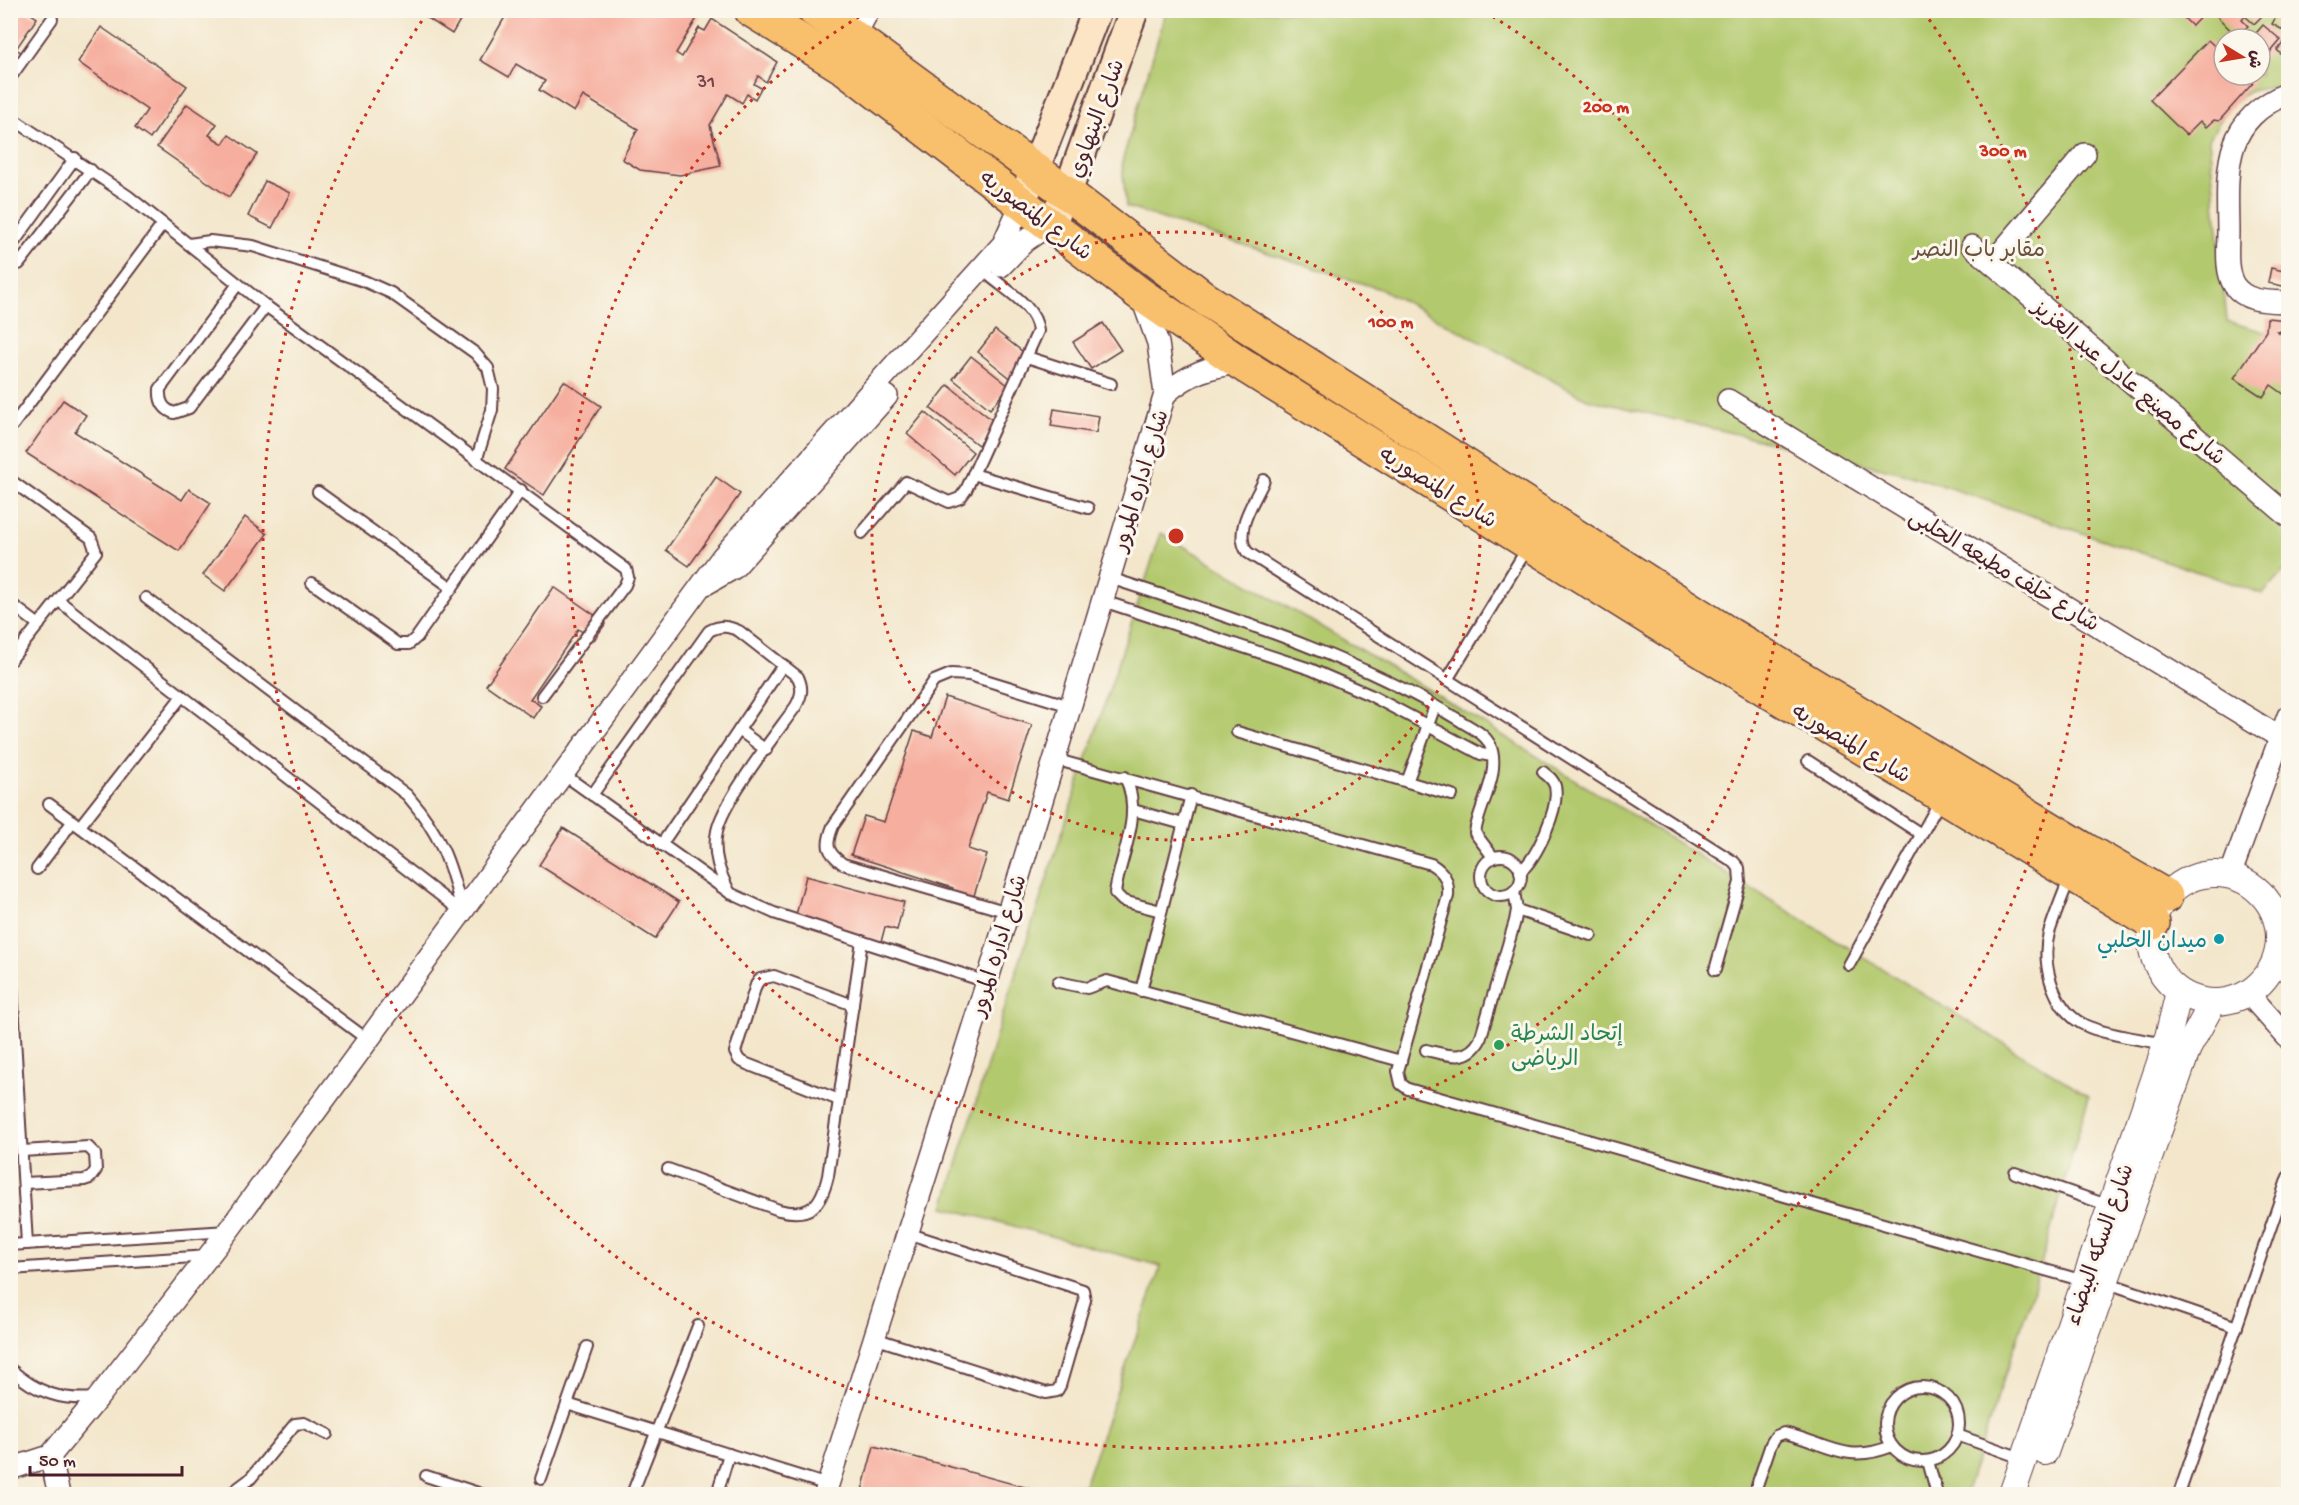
<svg xmlns="http://www.w3.org/2000/svg" width="2299" height="1505" font-family="'Gochi Hand','Playpen Sans Arabic',sans-serif">
	<style>
		.green { fill: #b3c96e; stroke: #7e744c; stroke-width: 1.5; fill-rule: evenodd }
		.building { fill: #f6ae9e }
		.lines { fill: none; stroke-linecap: round; stroke-linejoin: round }
		.service-casing { stroke: #633d43; stroke-width: 14 }
		.minor-casing { stroke: #633d43; stroke-width: 24 }
		.tertiary-casing { stroke: #633d43; stroke-width: 28 }
		.secondary-casing { stroke: #633d43; stroke-width: 32 }
		.primary-casing { stroke: #633d43; stroke-width: 36 }
		.service { stroke: #fff; stroke-width: 10 }
		.minor { stroke: #fff; stroke-width: 21 }
		.tertiary { stroke: #fff; stroke-width: 26 }
		.secondary { stroke: #fce5c4; stroke-width: 28 }
		.primary { stroke: #f8bf6c; stroke-width: 33 }
		.ring { fill: none; stroke: #c8321e; stroke-width: 3; stroke-dasharray: 3 6 }
		.culture-dot { fill: #0f9aa8; stroke: #fbf7ec; stroke-width: 2 }
		.leisure-dot { fill: #2e9e5b; stroke: #fbf7ec; stroke-width: 2 }
		.labels { text-anchor: middle; stroke-width: 6; stroke-linejoin: round; paint-order: stroke }
		.number-label { font-size: 20px; fill: #754348 }
		.street-label { font-size: 22px; fill: #4a1f2b; stroke: #fbf7ec }
		.park-label { font-size: 22px; fill: #6a523f; stroke: #fbf7ec }
		.culture-label { font-size: 22px; fill: #0d838f; stroke: #fbf7ec; text-anchor: end }
		.leisure-label { font-size: 22px; fill: #27864d; stroke: #fbf7ec; text-anchor: start }
		.centre { fill: #c8321e; stroke: #fbf7ec; stroke-width: 3 }
		.ring-label { font-size: 18px; text-anchor: middle; font-weight: bold; fill: #c8321e; stroke: #fbf7ec; stroke-width: 6; stroke-linejoin: round; paint-order: stroke }
	</style>
	<rect width="100%" height="100%" fill="#fbf7ec"/>
	<filter id="ink" filterUnits="userSpaceOnUse"><feTurbulence type="fractalNoise" baseFrequency=".0167" numOctaves="2"/><feDisplacementMap in="SourceGraphic" scale="12" xChannelSelector="R" yChannelSelector="G"/><feConvolveMatrix kernelMatrix="1 2 1 2 8 2 1 2 1" color-interpolation-filters="sRGB"/></filter>
	<filter id="wash" filterUnits="userSpaceOnUse"><feTurbulence type="fractalNoise" baseFrequency=".008" numOctaves="4" result="noise"/><feDisplacementMap in="SourceGraphic" scale="24" xChannelSelector="R" yChannelSelector="G"/><feGaussianBlur stdDeviation="1.35" result="paint"/><feColorMatrix in="noise" values="0 0 0 0 0 0 0 0 0 0 0 0 0 0 0 0 0 1.4 0 .05"/><feComposite in="paint" operator="in"/></filter>
	<g filter="url(#wash)">
		<rect width="100%" height="100%" fill="#f3e6cb"/>
		<!-- green -->
		<g class="green">
			<path d="M1166 11H2288V86C2276 88 2258 87 2247 93 2230 101 2217 125 2209 140L2227 321 2288 339V567L2263 594 1911 475 1587 399 1383 290 1126 207 1122 162ZM2224 39H2260V75H2224Z"/>
			<polygon points="1161,533 1429,690 2089,1096 2033,1292 1965,1494 1081,1494 1161,1266 944,1207 1009,994"/>
		</g>
		<g id="blocks">
			<!-- building -->
			<g class="building">
				<polygon points="16,10 25,10 37,18 16,49 22,53 10,69 10,19"/>
				<polygon points="415,10 466,10 452,34"/>
				<polygon points="509,10 702,10 676,53 682,57 699,28 705,31 712,19 777,62 766,82 758,76 754,84 761,88 755,99 747,94 742,103 728,94 710,125 721,166 680,175 640,170 622,159 638,129 583,96 574,112 539,90 545,81 516,64 509,77 480,60"/>
				<polygon points="907,10 924,10 919,18"/>
				<polygon points="2176,10 2207,10 2192,26"/>
				<polygon points="2211,10 2262,10 2265,13 2254,24 2245,16 2242,20 2248,26 2237,37"/>
				<polygon points="2280,10 2288,10 2288,21 2283,30 2272,24"/>
				<polygon points="2263,25 2281,40 2264,60 2260,57 2260,39 2251,39"/>
				<polygon points="101,27 187,86 150,139 135,128 147,110 78,62"/>
				<polygon points="2288,38 2288,61 2277,50"/>
				<polygon points="2208,40 2224,55 2224,75 2255,75 2253,83 2219,121 2214,120 2206,127 2200,121 2186,135 2150,100"/>
				<polygon points="187,104 217,124 209,135 223,144 229,135 257,154 229,197 157,147"/>
				<polygon points="265,181 290,193 272,228 248,216"/>
				<polygon points="2271,268 2288,272 2288,287 2268,283"/>
				<polygon points="2267,318 2288,320 2288,332 2277,331 2288,339 2288,397 2271,385 2263,397 2234,378 2266,331"/>
				<polygon points="1103,323 1121,350 1091,369 1073,342"/>
				<polygon points="995,330 1032,359 1014,381 978,352"/>
				<polygon points="971,356 1009,386 990,409 953,379"/>
				<polygon points="564,381 601,406 544,495 505,469"/>
				<polygon points="948,385 996,423 978,445 930,408"/>
				<polygon points="63,400 86,415 75,432 182,500 189,489 211,503 179,551 26,453"/>
				<polygon points="1054,409 1099,416 1096,433 1051,426"/>
				<polygon points="925,412 973,452 955,475 907,434"/>
				<polygon points="716,477 740,494 689,566 666,550"/>
				<polygon points="245,517 267,534 225,591 203,575"/>
				<polygon points="554,587 606,623 594,640 578,629 530,699 541,706 533,718 486,685"/>
				<polygon points="945,697 1032,725 1008,799 987,792 968,849 987,855 970,908 948,901 953,888 851,855 864,816 884,822 914,731 932,737"/>
				<polygon points="563,828 679,902 655,939 539,865"/>
				<polygon points="806,876 904,902 897,930 885,927 881,942 795,919"/>
				<polygon points="874,1446 1050,1494 861,1494"/>
			</g>
		</g>
	</g>
	<g filter="url(#ink)">
		<use href="#blocks" fill-opacity="0" stroke="#633d43" stroke-width="1.5"/>
		<g class="lines">
			<!-- service casing -->
			<g class="service-casing">
				<g id="service">
					<polyline points="10,78 52,19"/>
					<polyline points="10,117 128,196 266,306 626,569 628,577 625,585 542,696"/>
					<polyline points="189,244 210,241 253,246 364,281 391,293 475,353 488,368 493,389 492,410 477,458"/>
					<polyline points="10,248 75,158"/>
					<polyline points="10,263 19,264 91,170"/>
					<path d="M238 284 160 389C159 402 163 409 174 413L189 408 266 306"/>
					<polyline points="1027,357 1111,384"/>
					<polyline points="13,425 163,224"/>
					<polyline points="973,474 1088,508"/>
					<polyline points="10,480 91,538 96,552 10,661"/>
					<path d="M1264 480C1255 501 1233 529 1247 552L1734 862 1739 868 1740 882 1715 970"/>
					<polyline points="318,492 452,588"/>
					<path d="M862 533 906 482 949 502 960 498 966 490 1038 331C1036 307 1009 292 991 277"/>
					<path d="M1110 578C1228 617 1352 654 1459 720 1469 727 1485 733 1490 745 1502 773 1478 807 1475 833L1493 857"/>
					<polyline points="312,583 398,644 409,644 417,637 521,490"/>
					<path d="M146 598 407 795C440 833 451 863 462 912"/>
					<polyline points="59,601 462,912"/>
					<polyline points="1103,601 1310,669 1370,695 1481,754 1492,756"/>
					<polyline points="10,603 39,625"/>
					<polyline points="1447,680 1528,547"/>
					<polyline points="739,730 766,750"/>
					<polyline points="1237,732 1452,795"/>
					<path d="M1054 759 1431 864C1444 872 1449 880 1448 896L1398 1071 1401 1084 1408 1089 2084 1281"/>
					<polyline points="1808,761 1921,834"/>
					<polyline points="563,774 730,893 774,913 987,982"/>
					<path d="M1125 777C1144 815 1120 855 1115 893L1123 901 1161 911"/>
					<polyline points="1407,782 1435,706"/>
					<path d="M592 795 709 631C721 625 728 626 739 631L798 677C803 688 802 695 796 706 776 734 723 801 717 831 712 854 720 874 730 893"/>
					<polyline points="49,804 368,1040"/>
					<polyline points="1133,810 1183,824"/>
					<polyline points="80,826 182,696"/>
					<polyline points="661,845 783,665"/>
					<circle cx="1501" cy="876" r="20"/>
					<polyline points="37,869 73,821"/>
					<path d="M1520 872C1537 858 1560 807 1555 786 1553 779 1548 776 1543 772"/>
					<path d="M2070 877C2063 895 2055 914 2049 933 2040 966 2055 1014 2089 1027 2112 1036 2141 1039 2165 1044"/>
					<polyline points="1517,910 1591,935"/>
					<path d="M1008 912 843 864C827 852 825 846 833 826L934 681 951 674 969 675 1070 706"/>
					<polyline points="10,951 27,1244"/>
					<polyline points="1849,965 1941,799"/>
					<polyline points="1058,982 1087,988 1107,981 1401,1061"/>
					<polyline points="1141,991 1191,795"/>
					<path d="M1426 1050C1448 1055 1467 1063 1480 1040L1515 921 1517 910 1514 891"/>
					<polyline points="839,1100 747,1064 739,1060 735,1052 756,985 760,979 774,976 853,1005"/>
					<polyline points="22,1151 88,1147 95,1154 96,1170 90,1178 84,1180 24,1183"/>
					<path d="M668 1169 779 1210C810 1218 821 1206 828 1176L862 941"/>
					<polyline points="2015,1173 2110,1206"/>
					<polyline points="10,1245 228,1231"/>
					<polyline points="10,1269 209,1256"/>
					<polyline points="2105,1282 2237,1327"/>
					<polyline points="874,1338 1046,1393 1057,1391 1060,1386 1085,1300 1083,1290 907,1233"/>
					<path d="M10 1369C37 1393 61 1401 97 1398"/>
					<circle cx="1922" cy="1424" r="37"/>
					<polyline points="567,1404 828,1485"/>
					<polyline points="1957,1435 2024,1459"/>
					<polyline points="1928,1461 1937,1494"/>
					<polyline points="426,1476 481,1494"/>
					<polyline points="541,1479 587,1347"/>
					<polyline points="230,1494 250,1479 295,1424 304,1423 327,1434"/>
					<polyline points="632,1494 698,1326"/>
					<polyline points="717,1494 729,1454"/>
					<path d="M1754 1494 1771 1444 1776 1436 1784 1433C1827 1443 1845 1465 1892 1446"/>
					<polyline points="2179,1494 2288,1177"/>
				</g>
			</g>
			<!-- minor casing -->
			<g class="minor-casing">
				<g id="minor">
					<polyline points="854,37 869,10"/>
					<path d="M2288 93C2222 121 2227 168 2228 231 2228 247 2225 271 2234 285 2246 303 2269 301 2288 302"/>
					<polyline points="1972,246 2288,516"/>
					<polyline points="1992,263 2085,154"/>
					<polyline points="1001,266 1025,241 1050,224"/>
					<path d="M1165 394C1188 374 1209 366 1240 363"/>
					<polyline points="1728,400 2281,738"/>
					<polyline points="706,584 734,568 887,396"/>
					<polyline points="2230,876 2288,716"/>
					<polyline points="2248,993 2288,1038"/>
					<polyline points="50,1456 59,1494"/>
					<polyline points="10,1469 50,1456 98,1398 228,1231 722,557 1003,244 1022,202"/>
					<polyline points="825,1494 987,982 1165,394 1158,343 1141,296"/>
				</g>
			</g>
			<!-- tertiary casing -->
			<g class="tertiary-casing">
				<g id="tertiary">
					<circle cx="2215" cy="938" r="64"/>
					<polyline points="2045,1452 2188,1048 2213,1002"/>
					<polyline points="2012,1494 2166,1045 2179,992"/>
				</g>
			</g>
			<!-- secondary casing -->
			<g class="secondary-casing">
				<g id="secondary">
					<polyline points="1022,202 1097,10"/>
					<polyline points="1050,224 1067,193 1134,10"/>
				</g>
			</g>
			<!-- primary casing -->
			<g class="primary-casing">
				<g id="primary">
					<polyline points="751,10 846,69 1140,294 1240,363 1679,637 2153,923"/>
					<polyline points="814,10 854,37 1067,193 1207,300 1729,634 2084,849 2166,896"/>
				</g>
			</g>
			<!-- service -->
			<use href="#service" class="service"/>
			<!-- minor -->
			<use href="#minor" class="minor"/>
			<!-- tertiary -->
			<use href="#tertiary" class="tertiary"/>
			<!-- secondary -->
			<use href="#secondary" class="secondary"/>
			<!-- primary -->
			<use href="#primary" class="primary"/>
		</g>
	</g>
	<!-- distance rings -->
	<g class="ring">
		<circle cx="1176" cy="536" r="304"/>
		<path d="M1485 12A608 608 0 1 1 867 12"/>
		<path d="M1924 12A913 913 0 1 1 428 12"/>
	</g>
	<!-- markers -->
	<circle class="culture-dot" cx="2219" cy="939" r="6"/>
	<circle class="leisure-dot" cx="1499" cy="1045" r="6"/>
	<g class="labels">
		<!-- number labels -->
		<g class="number-label">
			<text x="706" y="87">31</text>
		</g>
		<!-- street labels -->
		<g class="street-label">
			<text transform="translate(1095 118) rotate(-70)" y="8">شارع البنهاوي</text>
			<text transform="translate(1037 214) rotate(37)" y="8">شارع المنصوريه</text>
			<text transform="translate(2130 381) rotate(40)" y="8">شارع مصنع عادل عبد العزيز</text>
			<text transform="translate(1139 480) rotate(-73)" y="8">شارع اداره المرور</text>
			<text transform="translate(1439 486) rotate(32)" y="8">شارع المنصوريه</text>
			<text transform="translate(2005 569) rotate(31)" y="8">شارع خلف مطبعه الحلبى</text>
			<text transform="translate(1852 742) rotate(31)" y="8">شارع المنصوريه</text>
			<text transform="translate(997 945) rotate(-73)" y="8">شارع اداره المرور</text>
			<text transform="translate(2098 1244) rotate(-71)" y="8">شارع السكه البيضاء</text>
		</g>
		<!-- park labels -->
		<g class="park-label">
			<text x="1979" y="256">مقابر باب النصر</text>
		</g>
		<!-- culture labels -->
		<g class="culture-label">
			<text x="2207" y="947">ميدان الحلبي</text>
		</g>
		<!-- leisure labels -->
		<g class="leisure-label">
			<text x="1511" y="1040">إتحاد الشرطة<tspan x="1511" dy="25">الرياضى</tspan></text>
		</g>
	</g>
	<circle cx="1176" cy="536" r="9" class="centre"/>
	<g class="ring-label">
		<text x="1606" y="112">200 m</text>
		<text x="2003" y="156">300 m</text>
		<text x="1391" y="327">100 m</text>
	</g>
	<!-- margin -->
	<rect width="2299" height="1505" fill="none" stroke="#fbf7ec" stroke-width="36"/>
	<!-- north arrow -->
	<g transform="translate(2242 57) rotate(101)"><circle r="28" fill="#fbf7ec" stroke="#b4a19f" stroke-width="1.5"/>
	<path d="M0-4.5L10 22L0 15L-10 22Z" fill="#c8321e"/>
	<text y="-9" font-size="16" font-weight="bold" text-anchor="middle" fill="#4a1f2b">ش</text>
	</g>
	<!-- scale -->
	<path d="M30 1466v9h152v-9" fill="none" stroke="#4a1f2b" stroke-width="3"/>
	<text x="39" y="1466" font-size="18" fill="#4a1f2b" stroke="#fbf7ec" stroke-width="4.5" paint-order="stroke">50 m</text>
</svg>
